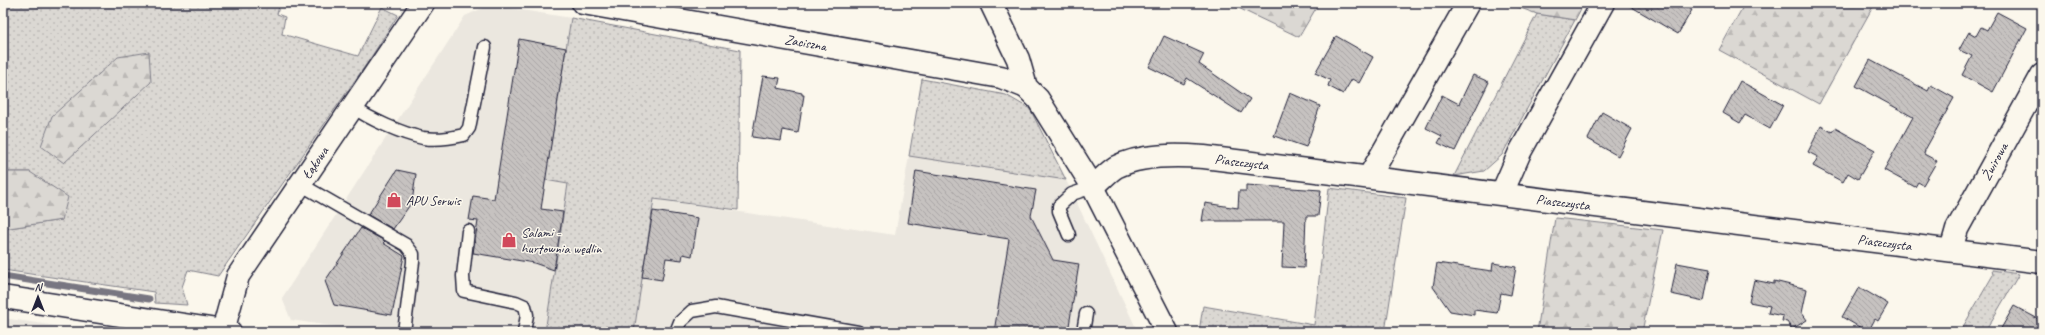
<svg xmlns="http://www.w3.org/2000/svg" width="2045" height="335" font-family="Caveat,sans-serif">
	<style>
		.built { fill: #ebe7df }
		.green { fill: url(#green-dots); stroke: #7e7d87 }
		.forest { fill: url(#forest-firs); stroke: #7e7d87 }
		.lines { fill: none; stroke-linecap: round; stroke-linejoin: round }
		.stream { stroke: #787681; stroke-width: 7 }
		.building { fill: url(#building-back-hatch); stroke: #22223b }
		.service-casing { stroke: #22223b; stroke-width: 15 }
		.minor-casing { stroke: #22223b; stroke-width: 25 }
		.tertiary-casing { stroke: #22223b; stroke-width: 25 }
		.service { stroke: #fbf7ec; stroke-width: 12 }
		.minor { stroke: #fbf7ec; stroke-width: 22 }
		.tertiary { stroke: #fbf7ec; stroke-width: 22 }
		.labels { text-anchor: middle; stroke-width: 3; stroke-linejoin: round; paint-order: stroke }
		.street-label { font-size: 14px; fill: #22223b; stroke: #fbf7ec }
		.poi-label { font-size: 14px; fill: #22223b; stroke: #fbf7ec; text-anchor: start }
	</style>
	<defs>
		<pattern id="green-dots" width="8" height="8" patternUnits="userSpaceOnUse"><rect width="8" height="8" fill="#dbd8d3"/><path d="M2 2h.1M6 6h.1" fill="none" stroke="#bcb9b6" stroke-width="1.8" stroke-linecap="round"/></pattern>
		<pattern id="forest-firs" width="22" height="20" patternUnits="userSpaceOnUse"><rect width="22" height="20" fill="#dbd8d3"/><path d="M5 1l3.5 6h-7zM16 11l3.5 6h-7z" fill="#bcb9b6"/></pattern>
		<pattern id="building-back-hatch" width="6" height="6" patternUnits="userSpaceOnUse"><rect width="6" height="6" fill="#c6c2c0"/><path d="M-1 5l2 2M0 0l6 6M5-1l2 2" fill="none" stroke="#aaa6a6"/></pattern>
	</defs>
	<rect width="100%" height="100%" fill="#fbf7ec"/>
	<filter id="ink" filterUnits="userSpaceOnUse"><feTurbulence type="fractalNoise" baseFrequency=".025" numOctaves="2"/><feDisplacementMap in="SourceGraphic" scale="8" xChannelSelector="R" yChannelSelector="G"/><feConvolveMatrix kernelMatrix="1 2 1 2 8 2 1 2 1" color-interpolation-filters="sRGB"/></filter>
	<g filter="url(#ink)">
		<!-- built -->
		<g class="built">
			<polygon points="490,5 571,18 545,180 568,184 545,332 370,332 291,320 282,298 465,16"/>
			<polygon points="909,156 1066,180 1138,332 634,332 654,199 895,235"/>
			<polygon points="3,318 97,332 3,332"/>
		</g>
		<!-- green -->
		<g class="green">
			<polygon points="3,3 280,3 277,14 285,17 282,34 358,56 382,7 398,15 370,59 218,276 188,270 182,287 187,305 155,303 154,292 3,270 3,229 62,220 30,172 3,172"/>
			<polygon points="1537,14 1575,20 1502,155 1484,171 1454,176"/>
			<polygon points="571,18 740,50 738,210 654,199 634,332 545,332 568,184 545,180"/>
			<polygon points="922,79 1006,95 1030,109 1066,180 909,156"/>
			<polygon points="1329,188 1406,198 1385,332 1199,332 1203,306 1314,325"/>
			<polygon points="1992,270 2019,274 1985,332 1960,332 1993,275"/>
		</g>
		<!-- forest -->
		<g class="forest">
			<polygon points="1228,3 1319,3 1299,37"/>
			<polygon points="1507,3 1584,3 1575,20 1537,14"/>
			<polygon points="1745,3 1875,3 1819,104 1719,50"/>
			<polygon points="149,52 151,82 64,163 41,146 52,116 118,57"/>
			<polygon points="3,172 30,172 68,197 62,220 3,229"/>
			<polygon points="1555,218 1663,230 1642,332 1537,332"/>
		</g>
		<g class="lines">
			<!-- stream -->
			<polyline class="stream" points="3,276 149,299"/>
		</g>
		<!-- building -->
		<g class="building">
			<polygon points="1625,3 1679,3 1692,10 1678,34"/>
			<polygon points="1997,12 2027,28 1993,92 1962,75 1972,56 1959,50 1969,32 1976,36 1981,27 1987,30"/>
			<polygon points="1164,36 1204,54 1199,64 1250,99 1241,113 1187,78 1184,84 1149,67"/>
			<polygon points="1336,36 1373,57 1359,83 1352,79 1343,94 1328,86 1330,80 1315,73"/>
			<polygon points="519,39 566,48 541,209 563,212 554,270 534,263 473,253 478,221 469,220 473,196 494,199"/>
			<polygon points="1870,60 1928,91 1931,85 1954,98 1925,150 1924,154 1937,161 1923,185 1918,182 1915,187 1884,170 1913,117 1856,86"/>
			<polygon points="1473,75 1489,82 1455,151 1438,143 1442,136 1426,128 1442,95 1459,104"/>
			<polygon points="763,76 780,78 778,88 802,93 802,95 804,95 798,133 783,130 781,141 752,137"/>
			<polygon points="1740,81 1783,105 1770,129 1745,115 1740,123 1723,113"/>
			<polygon points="1290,93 1320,106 1306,147 1274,136"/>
			<polygon points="1602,112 1632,129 1618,156 1588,139"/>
			<polygon points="1821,126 1832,132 1835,128 1875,150 1858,179 1848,173 1843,182 1813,166 1818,157 1808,152"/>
			<polygon points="397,170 416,174 412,202 393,229 368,215"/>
			<polygon points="916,171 1036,190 1031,216 1053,260 1079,264 1068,332 994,332 1009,239 908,223"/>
			<polygon points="1246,185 1321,190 1318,216 1306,216 1304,268 1282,267 1284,221 1202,221 1205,203 1238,208 1239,191 1246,191"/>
			<polygon points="653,211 698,218 692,256 683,254 682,260 666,258 662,280 642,277"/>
			<polygon points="361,228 385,241 383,243 404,256 392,315 334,305 325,281"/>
			<polygon points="1437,263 1492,271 1493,263 1516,267 1511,295 1501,293 1497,313 1474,310 1474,315 1450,311 1433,287"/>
			<polygon points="1677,263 1710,269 1704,301 1671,294"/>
			<polygon points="1754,280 1774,284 1774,281 1807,289 1802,313 1807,320 1792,329 1787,322 1782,321 1783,316 1768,313 1770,306 1749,302"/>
			<polygon points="1859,287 1888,304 1878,321 1875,319 1868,332 1842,317"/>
			<polygon points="2014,306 2042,321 2042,332 1999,332"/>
		</g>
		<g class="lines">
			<!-- service casing -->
			<g class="service-casing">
				<g id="service">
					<path d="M353 107C369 119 403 134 423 138 436 140 451 138 464 135L469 128 485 47"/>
					<polyline points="300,184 406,245 413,254 413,262 404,332"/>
					<polyline points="468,231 463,276 464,291 516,302 525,306 527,315 524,332"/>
					<polyline points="1069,235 1059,211 1059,206 1072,194 1093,187"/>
					<polyline points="676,332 680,322 692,311 716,307 858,332"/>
					<polyline points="1083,332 1086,314"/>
				</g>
			</g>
			<!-- minor casing -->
			<g class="minor-casing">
				<g id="minor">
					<path id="s1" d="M583 3 1001 77 1026 87"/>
					<polyline points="991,3 1018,59 1026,87 1038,99 1093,187 1167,332"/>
					<polyline points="1369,177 1468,3"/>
					<path id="s2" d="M1093 187C1100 181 1108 172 1116 167 1141 154 1177 155 1204 157L2042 262"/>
					<polyline points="1502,193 1520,152 1603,3"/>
					<path id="s3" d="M1951 250 1957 229 2042 75"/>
				</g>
			</g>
			<!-- tertiary casing -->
			<g class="tertiary-casing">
				<g id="tertiary">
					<polyline points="3,297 230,332"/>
					<path id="s4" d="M223 331 238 276 423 3"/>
				</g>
			</g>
			<!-- service -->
			<use href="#service" class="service"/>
			<!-- minor -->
			<use href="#minor" class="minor"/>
			<!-- tertiary -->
			<use href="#tertiary" class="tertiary"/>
		</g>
	</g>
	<!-- icons -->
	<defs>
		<g id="shop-bare" transform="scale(1.2)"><path d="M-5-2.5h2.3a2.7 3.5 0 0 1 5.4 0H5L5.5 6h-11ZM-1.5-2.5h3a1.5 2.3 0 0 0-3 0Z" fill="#d1495b" stroke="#fbf7ec" stroke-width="2.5" paint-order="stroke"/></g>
	</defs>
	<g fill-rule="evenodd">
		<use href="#shop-bare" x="394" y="200"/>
		<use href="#shop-bare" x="509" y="240"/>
	</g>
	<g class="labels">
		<!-- street labels -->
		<g class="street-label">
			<text dy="5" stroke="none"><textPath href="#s1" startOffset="226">Zaciszna</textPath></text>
			<text dy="5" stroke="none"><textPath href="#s3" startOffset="99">Żwirowa</textPath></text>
			<text dy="5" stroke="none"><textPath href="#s2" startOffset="158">Piaszczysta</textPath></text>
			<text dy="5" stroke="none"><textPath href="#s4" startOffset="194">Łąkowa</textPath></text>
			<text dy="5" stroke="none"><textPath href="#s2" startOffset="482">Piaszczysta</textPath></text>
			<text dy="5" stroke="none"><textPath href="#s2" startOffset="806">Piaszczysta</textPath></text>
		</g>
		<!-- poi labels -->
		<g class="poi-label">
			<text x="406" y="205">APU Serwis</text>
			<text x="521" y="237">Salami -<tspan x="521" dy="16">hurtownia wędlin</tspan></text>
		</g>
	</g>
	<!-- margin -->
	<rect width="2045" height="335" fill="none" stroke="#fbf7ec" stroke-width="16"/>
	<rect x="8" y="8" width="2029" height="319" fill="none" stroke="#22223b" stroke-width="1.5" filter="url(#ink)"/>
	<!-- north arrow -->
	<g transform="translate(38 297)" stroke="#fbf7ec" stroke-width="3" paint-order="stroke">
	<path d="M0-3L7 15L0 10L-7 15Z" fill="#22223b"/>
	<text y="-6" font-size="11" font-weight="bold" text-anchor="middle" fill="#22223b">N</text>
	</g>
</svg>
